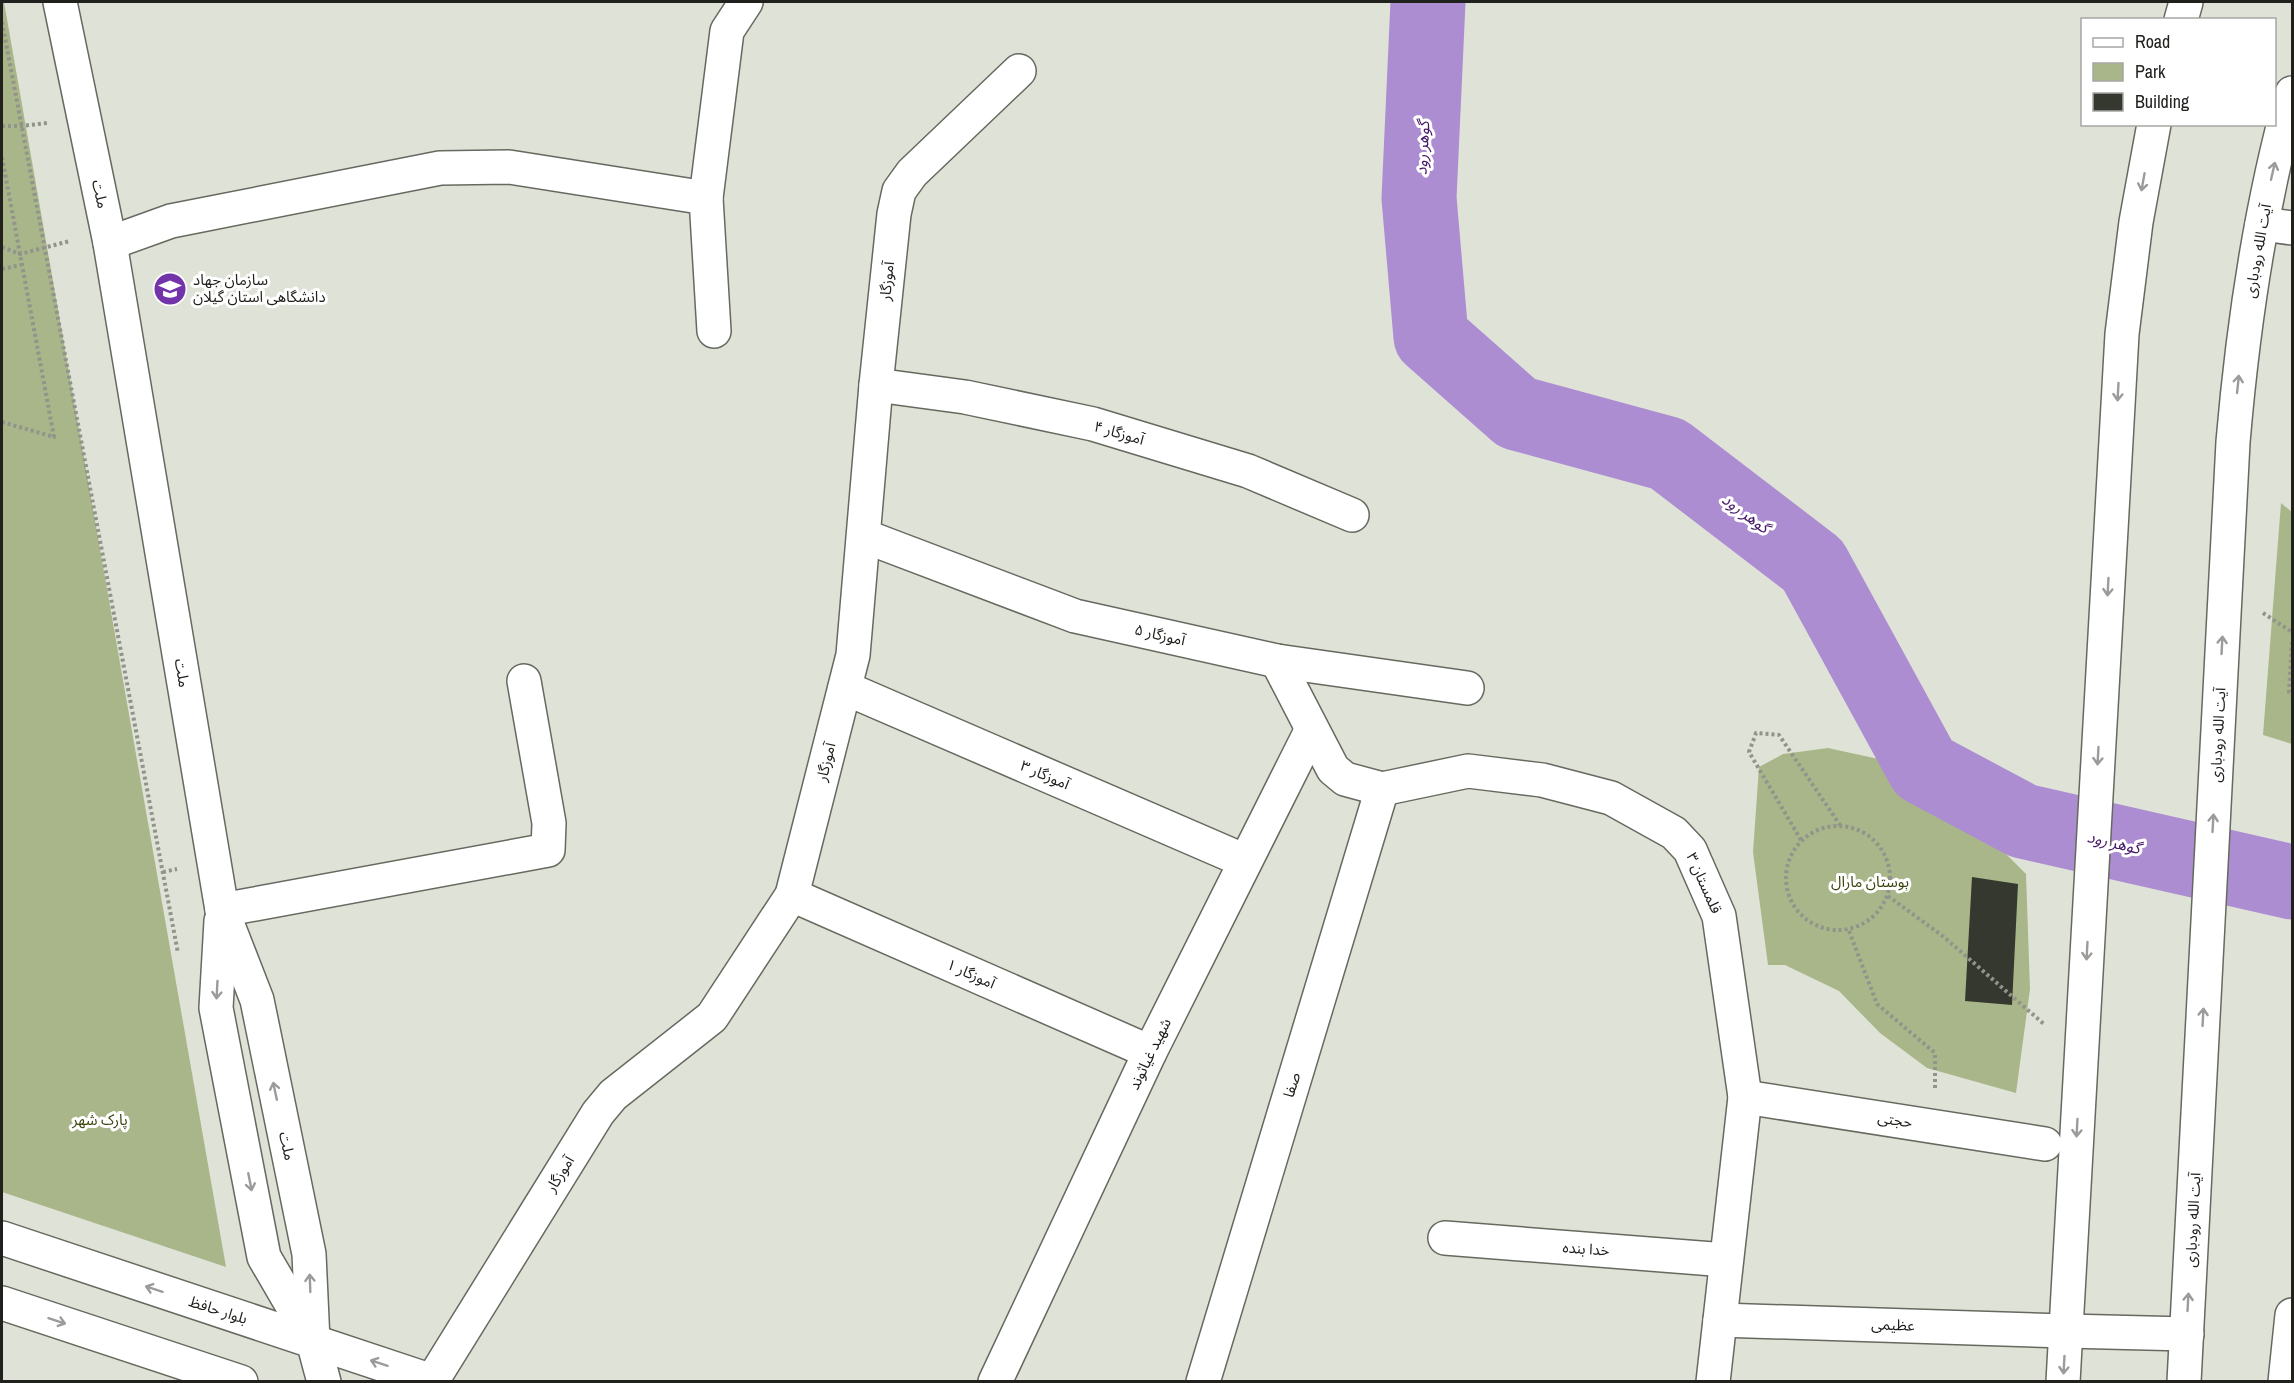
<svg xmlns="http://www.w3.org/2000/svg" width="2294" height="1383" font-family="'Archivo Narrow','Noto Sans Arabic',sans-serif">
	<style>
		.green { fill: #a9b689 }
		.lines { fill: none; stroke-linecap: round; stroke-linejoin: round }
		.river { stroke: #ad8dd1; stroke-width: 75 }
		.building { fill: #35382f }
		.minor-casing { stroke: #66695f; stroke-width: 36 }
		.major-casing { stroke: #66695f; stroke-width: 36 }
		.path { stroke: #91948b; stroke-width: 4; stroke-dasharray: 3 3; stroke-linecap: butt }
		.minor { stroke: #fff; stroke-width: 33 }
		.major { stroke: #fff; stroke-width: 33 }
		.oneway { stroke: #9b9b99 }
		.labels { text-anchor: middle; stroke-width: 6; stroke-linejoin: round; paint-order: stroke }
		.street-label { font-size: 15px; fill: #20211d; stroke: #fff }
		.poi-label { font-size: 15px; fill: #20211d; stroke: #fff; text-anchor: start }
		.park-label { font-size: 15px; fill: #39450c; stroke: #fff }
		.water-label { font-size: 16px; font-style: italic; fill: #441768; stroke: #fff }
	</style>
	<rect width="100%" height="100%" fill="#dfe3d7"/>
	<!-- green -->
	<g class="green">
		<polygon points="2,2 4,2 226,1267 2,1192"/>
		<polygon points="2281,503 2292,512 2292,744 2263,735"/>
		<polygon points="1828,748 1906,765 1978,826 2026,874 2030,989 2016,1093 1927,1068 1880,1033 1839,991 1785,965 1768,965 1753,852 1759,767 1783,754"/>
	</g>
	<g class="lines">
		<!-- river -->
		<polyline class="river" points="1428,2 1419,198 1431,337 1517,413 1668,454 1813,565 1924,768 2023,821 2292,882"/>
	</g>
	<!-- building -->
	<polygon class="building" points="1972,877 2018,884 2012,1005 1965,1001"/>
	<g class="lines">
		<!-- minor casing -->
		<g class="minor-casing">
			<g id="minor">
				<polyline points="60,2 110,243 222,910 257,1000 309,1254 313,1341"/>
				<polyline points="2262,224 2292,228"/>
				<polyline points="110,243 171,221 440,168 509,167 706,198"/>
				<polyline points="714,331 706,198 727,31 746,2"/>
				<polyline points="876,385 965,397 1093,424 1248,471 1352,515"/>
				<polyline points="864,536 1075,616 1277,661 1467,688"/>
				<polyline points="1277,661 1333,769 1345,779 1382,789 1468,771 1542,780 1611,798 1674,833 1690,850 1719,916 1745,1097 1713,1382"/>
				<polyline points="845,688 1245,861"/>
				<polyline points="792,895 1150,1052"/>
				<polyline points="222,910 548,850 549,823 524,681"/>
				<polyline points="221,921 216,1008 264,1257 310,1336"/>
				<polyline points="1745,1097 2045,1144"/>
				<polyline points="1445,1238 1726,1260"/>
				<polyline points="1720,1320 2066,1331"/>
				<polyline points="432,1381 598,1113 613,1095 712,1017 792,895 853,655 876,385 894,214 899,191 912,173 1019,71"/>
				<polyline points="995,1382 1150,1052 1311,731"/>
				<polyline points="1203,1382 1382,789"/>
				<polyline points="2285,1382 2292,1315"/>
			</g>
		</g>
		<!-- major casing -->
		<g class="major-casing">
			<g id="major">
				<polyline points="2181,20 2186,2"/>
				<polyline points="2,1238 435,1382"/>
				<polyline points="2,1303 241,1382"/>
				<polyline points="2066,1331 2187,1334"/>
				<polyline points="313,1341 324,1382"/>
				<polyline points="2063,1382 2122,334 2136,222 2154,124"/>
				<path d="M2184 1382 2233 442C2243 325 2260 207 2292 93"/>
			</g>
		</g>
		<!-- path -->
		<g class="path">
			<polyline points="2,22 178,953"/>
			<polyline points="2,126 21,126 47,123"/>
			<polyline points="2,157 54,437 2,422"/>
			<polyline points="2,247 20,254 70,241"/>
			<polyline points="2,269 21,265"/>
			<polyline points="2263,613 2292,632"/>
			<polyline points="2292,642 2289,692 2292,695"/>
			<circle cx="1838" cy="878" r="52"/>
			<polyline points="1801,840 1749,752 1756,733 1779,735 1840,825"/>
			<polyline points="163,872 177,869"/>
			<polyline points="1888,896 1944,937 2045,1025"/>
			<polyline points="1849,931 1877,1004 1935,1053 1935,1090"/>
		</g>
		<!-- minor -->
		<use href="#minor" class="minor"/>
		<!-- major -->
		<use href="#major" class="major"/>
	</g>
	<!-- one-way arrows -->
	<defs><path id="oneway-shaft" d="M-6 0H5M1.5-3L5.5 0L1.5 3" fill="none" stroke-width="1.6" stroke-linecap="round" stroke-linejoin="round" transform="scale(1.5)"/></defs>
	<g class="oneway">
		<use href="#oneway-shaft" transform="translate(2273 171) rotate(-77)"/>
		<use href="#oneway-shaft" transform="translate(2143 182) rotate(100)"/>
		<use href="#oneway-shaft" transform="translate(2238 384) rotate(-84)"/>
		<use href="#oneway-shaft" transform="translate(2118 392) rotate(93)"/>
		<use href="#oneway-shaft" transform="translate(2108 587) rotate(93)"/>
		<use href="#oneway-shaft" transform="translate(2222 645) rotate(-87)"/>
		<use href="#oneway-shaft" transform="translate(2098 756) rotate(93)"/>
		<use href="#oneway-shaft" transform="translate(2213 823) rotate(-87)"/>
		<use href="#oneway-shaft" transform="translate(2087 951) rotate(93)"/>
		<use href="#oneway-shaft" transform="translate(217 990) rotate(93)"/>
		<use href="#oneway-shaft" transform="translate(2203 1017) rotate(-87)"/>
		<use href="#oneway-shaft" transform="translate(275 1091) rotate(-102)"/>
		<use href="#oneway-shaft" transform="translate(2077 1128) rotate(93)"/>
		<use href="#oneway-shaft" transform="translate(250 1182) rotate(79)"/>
		<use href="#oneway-shaft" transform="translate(310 1283) rotate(-92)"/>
		<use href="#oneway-shaft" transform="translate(154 1289) rotate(-162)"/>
		<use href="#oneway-shaft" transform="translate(2188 1302) rotate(-87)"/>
		<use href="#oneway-shaft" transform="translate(57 1321) rotate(18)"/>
		<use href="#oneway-shaft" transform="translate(379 1363) rotate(-162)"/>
		<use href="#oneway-shaft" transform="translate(2064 1365) rotate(93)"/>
	</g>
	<!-- icons -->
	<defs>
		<g id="university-disc" transform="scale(1.725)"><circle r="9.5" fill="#7334a9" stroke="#fff"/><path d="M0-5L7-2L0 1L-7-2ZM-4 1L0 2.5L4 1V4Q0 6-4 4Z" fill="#fff"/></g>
	</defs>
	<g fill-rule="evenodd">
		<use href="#university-disc" x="170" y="289"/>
	</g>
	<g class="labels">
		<!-- street labels -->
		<g class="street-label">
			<text transform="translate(100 194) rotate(78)" y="5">ملت</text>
			<text transform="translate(2258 251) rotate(-80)" y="5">آیت الله رودباری</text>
			<text transform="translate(887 281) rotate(-84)" y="5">آموزگار</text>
			<text transform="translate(1119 433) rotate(16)" y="5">آموزگار ۴</text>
			<text transform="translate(1160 635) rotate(13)" y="5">آموزگار ۵</text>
			<text transform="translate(182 673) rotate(81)" y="5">ملت</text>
			<text transform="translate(2218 735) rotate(-87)" y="5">آیت الله رودباری</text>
			<text transform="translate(826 762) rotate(-76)" y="5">آموزگار</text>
			<text transform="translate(1045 775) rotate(23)" y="5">آموزگار ۳</text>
			<text transform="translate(1704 883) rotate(66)" y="5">قلمستان ۳</text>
			<text transform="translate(971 974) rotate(24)" y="5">آموزگار ۱</text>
			<text transform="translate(1150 1054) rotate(-64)" y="5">شهید غیاثوند</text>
			<text transform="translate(1292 1085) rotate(-73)" y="5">صفا</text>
			<text transform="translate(1895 1120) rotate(9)" y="5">حجتی</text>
			<text transform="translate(287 1146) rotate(78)" y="5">ملت</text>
			<text transform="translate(560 1174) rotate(-58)" y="5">آموزگار</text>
			<text transform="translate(2193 1220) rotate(-87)" y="5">آیت الله رودباری</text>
			<text transform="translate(1586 1249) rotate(4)" y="5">خدا بنده</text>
			<text transform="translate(218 1310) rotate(18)" y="5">بلوار حافظ</text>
			<text transform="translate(1893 1325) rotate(2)" y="5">عظیمی</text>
		</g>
		<!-- poi labels -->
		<g class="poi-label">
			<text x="193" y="285">سازمان جهاد<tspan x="193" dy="17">دانشگاهی استان گیلان</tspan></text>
		</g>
		<!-- park labels -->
		<g class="park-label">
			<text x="1870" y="887">بوستان مارال</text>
			<text x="100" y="1125">پارک شهر</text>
		</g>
		<!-- water labels -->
		<g class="water-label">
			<text transform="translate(1422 148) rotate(-87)" y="6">گوهر رود</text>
			<text transform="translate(1746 513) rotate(37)" y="6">گوهر رود</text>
			<text transform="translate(2114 842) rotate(13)" y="6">گوهر رود</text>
		</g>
	</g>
	<!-- border -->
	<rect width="2294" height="1383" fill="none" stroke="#20211d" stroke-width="6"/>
	<!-- legend -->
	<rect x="2081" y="18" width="195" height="108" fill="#ffffff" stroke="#a6a6a5" stroke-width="1.5"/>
	<rect x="2093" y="38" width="30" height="9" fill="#ffffff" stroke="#a6a6a5" stroke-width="1.5"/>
	<text x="2135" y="48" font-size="18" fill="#20211d">Road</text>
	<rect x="2093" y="63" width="30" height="18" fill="#a9b689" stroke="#a6a6a5" stroke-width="1.5"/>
	<text x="2135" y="78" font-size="18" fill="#20211d">Park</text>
	<rect x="2093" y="93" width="30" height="18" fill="#35382f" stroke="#a6a6a5" stroke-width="1.5"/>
	<text x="2135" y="108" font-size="18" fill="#20211d">Building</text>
</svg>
